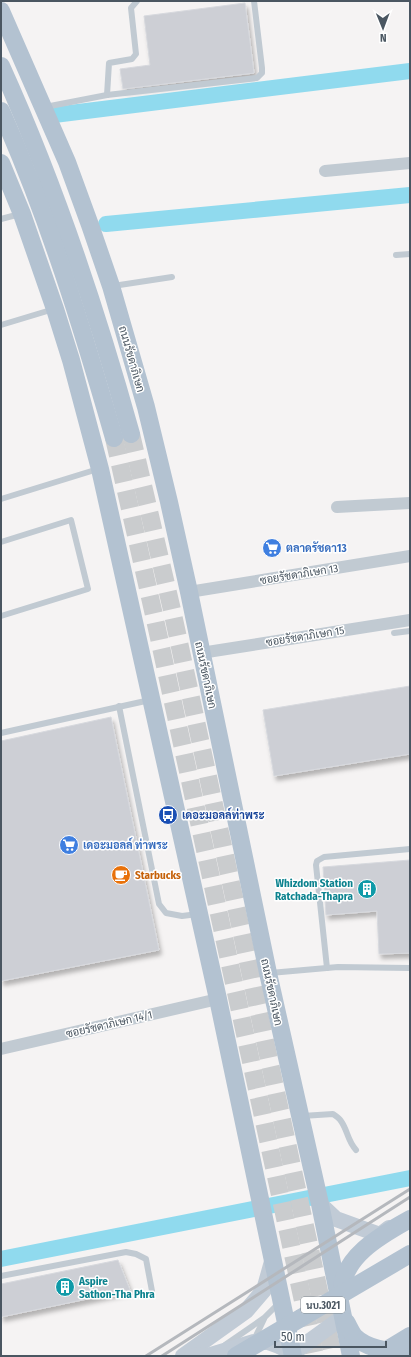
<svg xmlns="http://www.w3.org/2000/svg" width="411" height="1357" font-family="'Fira Sans Condensed',Sarabun,sans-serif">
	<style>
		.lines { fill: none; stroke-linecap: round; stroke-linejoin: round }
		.canal { stroke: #90daee; stroke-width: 16 }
		.building { fill: #cdcfd5; stroke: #d7d9de; filter: url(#shadow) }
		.primary-tunnel { stroke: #caccce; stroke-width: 18; stroke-dasharray: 18 9; stroke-linecap: butt }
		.lane { stroke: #c1cad2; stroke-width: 6 }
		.street { stroke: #c1cad2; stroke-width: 12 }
		.secondary { stroke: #c1cbd6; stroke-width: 16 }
		.primary { stroke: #b3c2d1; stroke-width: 18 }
		.rail { stroke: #b5b8bd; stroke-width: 3 }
		.primary-bridge { stroke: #b3c2d1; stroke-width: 18 }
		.labels { text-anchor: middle; stroke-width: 3; stroke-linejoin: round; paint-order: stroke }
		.shield { fill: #fff; stroke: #808990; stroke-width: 1 }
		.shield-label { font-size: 10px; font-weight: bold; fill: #4a5661 }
		.street-label { font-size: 11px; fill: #4a5661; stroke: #fff }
		.shop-label { font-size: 11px; font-weight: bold; fill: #366cbe; stroke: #fff; text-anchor: start }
		.transit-label { font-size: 11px; font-weight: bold; fill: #164399; stroke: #fff; text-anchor: start }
		.food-label { font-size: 11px; font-weight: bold; fill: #c56008; stroke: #fff; text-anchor: start }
		.culture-label { font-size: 11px; font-weight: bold; fill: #0d838f; stroke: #fff; text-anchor: end }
	</style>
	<defs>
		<filter id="shadow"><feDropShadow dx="2.5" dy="4.5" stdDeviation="2" flood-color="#0004"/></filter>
	</defs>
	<rect width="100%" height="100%" fill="#f5f3f3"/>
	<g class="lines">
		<!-- canal -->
		<g class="canal">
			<polyline points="54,115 410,71"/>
			<polyline points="106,224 410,195"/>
			<polyline points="1,1259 410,1178"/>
		</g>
	</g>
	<!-- building -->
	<g class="building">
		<polygon points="245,3 254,73 123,89 120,69 150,65 144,16"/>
		<polygon points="410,686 410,754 274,776 263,710"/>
		<polygon points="111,717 159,950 1,981 1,741"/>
		<polygon points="410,860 410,953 379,954 377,911 326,915 323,867"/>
		<polygon points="118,1260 130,1290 1,1317 1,1284"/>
	</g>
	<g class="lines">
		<!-- primary-tunnel -->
		<g class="primary-tunnel">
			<polyline points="131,434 172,610 333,1356"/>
			<polyline points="114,438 154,615 315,1356"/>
		</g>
		<!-- lane -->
		<g class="lane">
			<polyline points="107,95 109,63 132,59 136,54 131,8 137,1"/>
			<polyline points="45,107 107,95 257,78 262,73 262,68 254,1"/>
			<polyline points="1,219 20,214"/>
			<polyline points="396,255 410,254"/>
			<polyline points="113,286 172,277"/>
			<polyline points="1,325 54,309"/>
			<polyline points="1,499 98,469"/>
			<polyline points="1,542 71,520 88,589 1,616"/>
			<polyline points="394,633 410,631"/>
			<polyline points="119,706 159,904 166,913 182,916 198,914"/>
			<polyline points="1,733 150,700"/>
			<polyline points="327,968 316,865 317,861 324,857 410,849"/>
			<polyline points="270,973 338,967 410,968"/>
			<path d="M302 1116 333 1114C336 1116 339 1118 341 1121 348 1131 347 1140 356 1150"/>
			<polyline points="1,1276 126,1252 136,1254 146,1259 152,1291"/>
			<polyline points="254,1340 264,1319"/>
			<polyline points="225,1345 264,1318 279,1303"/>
		</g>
		<!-- street -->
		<g class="street">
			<polyline points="325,171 410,163"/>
			<polyline points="337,507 410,503"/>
			<polyline points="189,592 410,556"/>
			<polyline points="201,653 410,620"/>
			<polyline points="1,1049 218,999"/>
		</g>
		<!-- secondary -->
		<g class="secondary">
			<polyline points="320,1204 336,1219 380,1235 389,1228"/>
			<polyline points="183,1356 246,1311 264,1290 273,1258"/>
			<polyline points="192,1356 211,1355 254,1342 268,1342 279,1346 293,1353"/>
			<polyline points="292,1356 293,1353 343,1317"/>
		</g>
		<!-- primary -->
		<g class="primary">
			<polyline points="1,11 67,162 90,225 111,286 146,407 169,502 189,592 268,973 320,1204 351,1356"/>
			<path d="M1 66C55 185 96 308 131 434"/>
			<path d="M1 111C48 216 82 327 114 438"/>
			<polyline points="1,163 22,214 55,309 71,360 100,469 218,999 293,1356"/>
			<path d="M342 1294C340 1257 383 1234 410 1219"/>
			<path d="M346 1322C349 1327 351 1332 354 1336 368 1350 391 1352 410 1352"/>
		</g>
		<!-- rail -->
		<g class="rail">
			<polyline points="146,1356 410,1189"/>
			<polyline points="162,1356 410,1197"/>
		</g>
		<!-- primary-bridge -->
		<g class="primary-bridge">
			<polyline points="236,1356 410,1254"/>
			<polyline points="377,1356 410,1336"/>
		</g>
	</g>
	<!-- icons -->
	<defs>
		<g id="supermarket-disc" transform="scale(1)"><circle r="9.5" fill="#3f7fe0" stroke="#fff"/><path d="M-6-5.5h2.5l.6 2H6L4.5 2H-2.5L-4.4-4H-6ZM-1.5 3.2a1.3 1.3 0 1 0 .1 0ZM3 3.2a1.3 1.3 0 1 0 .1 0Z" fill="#fff"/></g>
		<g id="bus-disc" transform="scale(1)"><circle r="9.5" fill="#1a4fb4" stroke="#fff"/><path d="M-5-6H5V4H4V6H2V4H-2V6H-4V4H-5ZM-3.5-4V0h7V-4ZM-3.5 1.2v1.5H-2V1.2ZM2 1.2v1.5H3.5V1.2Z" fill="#fff"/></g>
		<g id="cafe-disc" transform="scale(1)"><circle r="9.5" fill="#e8710a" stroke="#fff"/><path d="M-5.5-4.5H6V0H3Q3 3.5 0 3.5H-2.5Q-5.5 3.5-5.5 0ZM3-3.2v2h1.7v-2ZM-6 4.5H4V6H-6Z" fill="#fff"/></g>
		<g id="building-disc" transform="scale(1)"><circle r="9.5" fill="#0f9aa8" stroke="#fff"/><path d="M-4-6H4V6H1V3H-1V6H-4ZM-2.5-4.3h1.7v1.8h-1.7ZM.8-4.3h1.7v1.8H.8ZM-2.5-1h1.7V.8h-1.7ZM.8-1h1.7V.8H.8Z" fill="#fff"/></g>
	</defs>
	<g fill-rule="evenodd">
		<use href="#supermarket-disc" x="272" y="548"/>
		<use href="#bus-disc" x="168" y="815"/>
		<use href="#supermarket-disc" x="69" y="845"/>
		<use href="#cafe-disc" x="121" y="875"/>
		<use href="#building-disc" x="367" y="889"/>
		<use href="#building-disc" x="65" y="1287"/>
	</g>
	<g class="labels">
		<!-- shield labels -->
		<rect class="shield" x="301" y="1297" width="44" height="16" rx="3"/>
		<g class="shield-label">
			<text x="323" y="1309">นบ.3021</text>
		</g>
		<!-- street labels -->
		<g class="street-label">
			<text transform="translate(132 359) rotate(74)" y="4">ถนนรัชดาภิเษก</text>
			<text transform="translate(299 574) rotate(-9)" y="4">ซอยรัชดาภิเษก 13</text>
			<text transform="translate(305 636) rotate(-9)" y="4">ซอยรัชดาภิเษก 15</text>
			<text transform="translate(206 675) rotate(78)" y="4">ถนนรัชดาภิเษก</text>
			<text transform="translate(272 992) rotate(78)" y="4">ถนนรัชดาภิเษก</text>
			<text transform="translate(109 1024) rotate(-13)" y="4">ซอยรัชดาภิเษก 14/1</text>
		</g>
		<!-- shop labels -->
		<g class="shop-label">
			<text x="286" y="552">ตลาดรัชดา13</text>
			<text x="83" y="849">เดอะมอลล์ ท่าพระ</text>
		</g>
		<!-- transit labels -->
		<g class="transit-label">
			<text x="182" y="819">เดอะมอลล์ท่าพระ</text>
		</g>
		<!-- food labels -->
		<g class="food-label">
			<text x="135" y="879">Starbucks</text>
		</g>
		<!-- culture labels -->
		<g class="culture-label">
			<text x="353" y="887">Whizdom Station<tspan x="353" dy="13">Ratchada-Thapra</tspan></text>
			<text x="79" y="1285" text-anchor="start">Aspire<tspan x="79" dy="13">Sathon-Tha Phra</tspan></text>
		</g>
	</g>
	<!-- border -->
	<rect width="411" height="1357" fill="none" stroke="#4a5661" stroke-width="4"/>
	<!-- north arrow -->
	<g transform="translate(383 28) rotate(179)" stroke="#ffffff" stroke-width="3" paint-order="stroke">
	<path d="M0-3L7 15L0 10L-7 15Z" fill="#4a5661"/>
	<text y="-6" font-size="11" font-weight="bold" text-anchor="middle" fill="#4a5661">N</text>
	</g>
	<!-- scale -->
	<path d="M275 1341v6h111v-6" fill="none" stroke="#4a5661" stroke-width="2"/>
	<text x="281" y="1341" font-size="12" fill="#4a5661" stroke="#ffffff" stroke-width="3" paint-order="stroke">50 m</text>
</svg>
